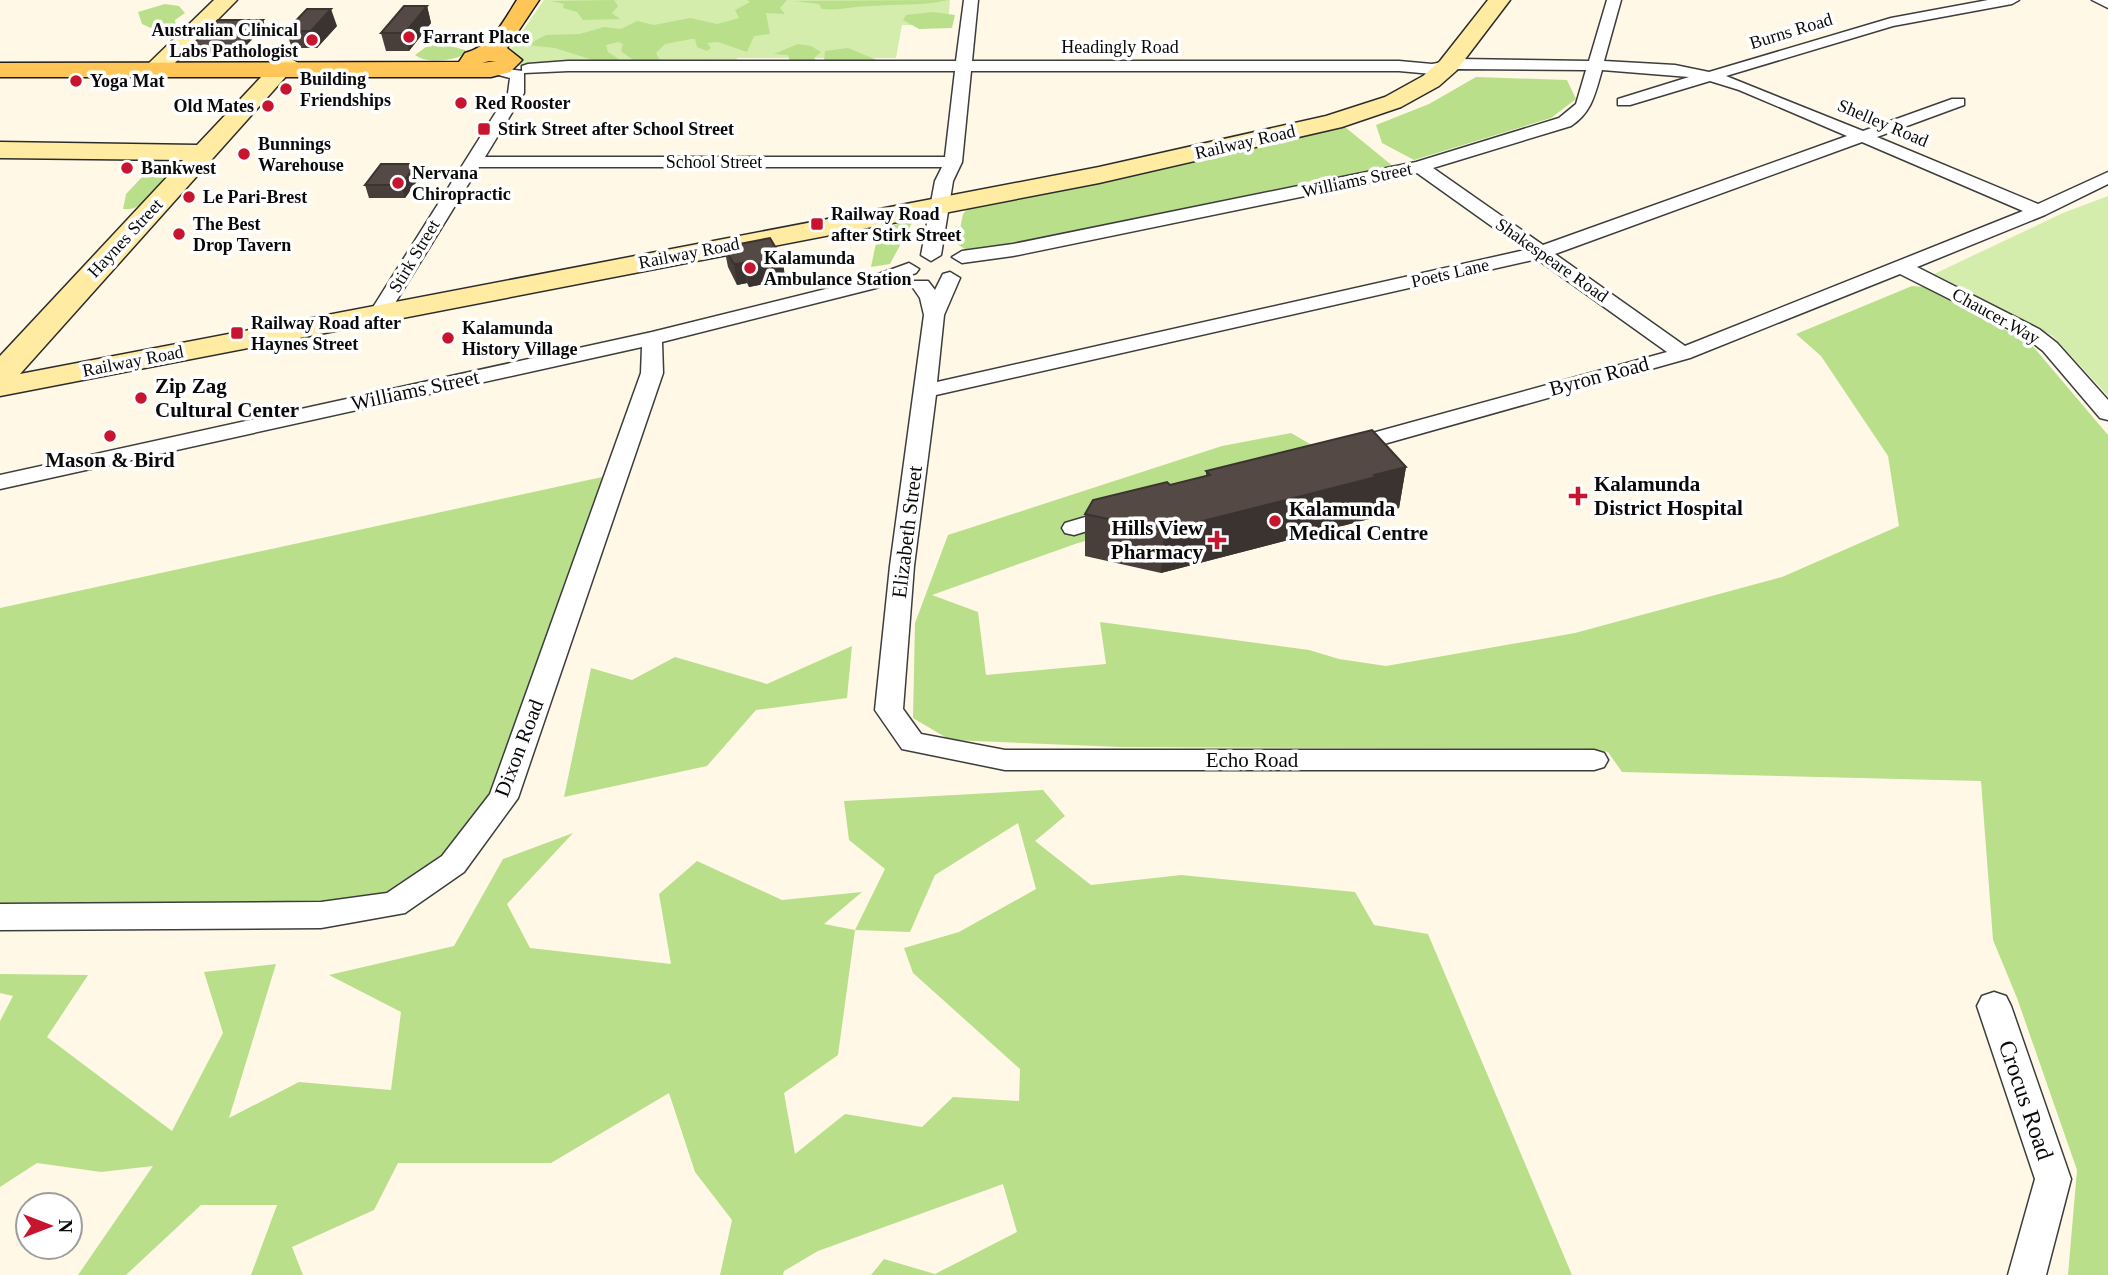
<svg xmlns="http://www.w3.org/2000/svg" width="2108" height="1275" font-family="Georgia,serif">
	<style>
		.green { fill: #d4edad }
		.forest { fill: #b9df8b; fill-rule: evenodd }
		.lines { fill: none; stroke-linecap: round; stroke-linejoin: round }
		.street-casing { stroke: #3d3d3d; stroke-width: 3 }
		.secondary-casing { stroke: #2c2c2c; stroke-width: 3 }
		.primary-casing { stroke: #1b1b1b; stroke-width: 3 }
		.street { fill: #fff; fill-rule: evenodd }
		.secondary { fill: #ffeca2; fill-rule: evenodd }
		.primary { fill: #ffc657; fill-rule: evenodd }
		.wall { fill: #483f3b }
		.shaded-wall { fill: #3b3330 }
		.building { fill: #544945; stroke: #3b3330; stroke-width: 2 }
		.poi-dot { fill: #c7152f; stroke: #fff; stroke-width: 2.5 }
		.labels { text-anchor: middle; stroke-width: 7; stroke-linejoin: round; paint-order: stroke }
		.far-poi-label { font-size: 18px; font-weight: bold; fill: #0a0a0a; stroke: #fff; text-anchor: start }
		.far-street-label { font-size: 18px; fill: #0a0a0a; stroke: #fff }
		.street-label { font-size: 21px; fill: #0a0a0a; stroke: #fff }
		.poi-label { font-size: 21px; font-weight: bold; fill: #0a0a0a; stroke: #fff; text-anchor: start }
		.near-street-label { font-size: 24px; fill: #0a0a0a; stroke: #fff }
	</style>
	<rect width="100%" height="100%" fill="#fff8e7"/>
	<!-- green -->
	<g class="green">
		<polygon points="544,0 950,0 948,25 902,25 896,58 737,58 734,66 528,69 510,63 506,55"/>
		<polygon points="2108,196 2108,396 2053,336 1934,274 2063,213"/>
	</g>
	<!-- forest -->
	<g class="forest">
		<polygon points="614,0 618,6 612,13 620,19 583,20 577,12 563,8 564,4 551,1"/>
		<polygon points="747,0 787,0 780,8 785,14 766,13 770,34 754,36 747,52 718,42 707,43 711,48 707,51 697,47 695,39 691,39 665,44 656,53 661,62 637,63 621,51 623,44 618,42 606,45 608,52 620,60 617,62 599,62 555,48 527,45 546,35 580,34 604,27 621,29 637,21 654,25 690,18 717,24 739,18 735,10 750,2"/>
		<path d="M948 0C924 6 895 4 871 6 853 6 841 11 822 9L819 4 794 1Z"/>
		<polygon points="165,4 179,6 185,13 175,20 176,29 169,39 151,38 153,29 142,24 138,12"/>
		<polygon points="933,12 955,15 952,28 919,29 903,20 906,15"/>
		<path d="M439 43 465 50 467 53C455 61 426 64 415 55L426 47Z"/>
		<polygon points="798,44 811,46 821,52 814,58 819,63 790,61 788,55 774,54"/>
		<polygon points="848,48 877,60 829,66 824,61 825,51"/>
		<polygon points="1476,77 1567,80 1576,99 1551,118 1414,160 1382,143 1376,125 1429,104"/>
		<polygon points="1345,127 1394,167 973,254 957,244 963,214 969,207"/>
		<path d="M179 157 181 165 165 178 163 185C147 192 145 211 123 209L126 194 143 176 142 172 161 158Z"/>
		<polygon points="913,221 890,264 871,267 876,243 856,233"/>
		<polygon points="1912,286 1925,287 2030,343 2108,435 2108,1275 2068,1275 2077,1170 2017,998 1993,940 1981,781 1622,772 1608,752 1592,749 1120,747 950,740 913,718 915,623 948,535 1222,446 1291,433 1317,448 1261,494 1078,543 932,595 978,612 986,675 1106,664 1100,622 1309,650 1339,659 1386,666 1575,633 1782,577 1899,526 1888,456 1821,356 1796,334"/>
		<polygon points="616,474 503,798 394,904 0,913 0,608"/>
		<polygon points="852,646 847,698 756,710 707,766 564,797 591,668 632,680 675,657 767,684"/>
		<path d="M1043 790 1065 816 1035 841 1091 885 1181 875 1355 892 1374 925 1428 934 1572 1275H871L884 1259 935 1274 1017 1232 1003 1184 818 1251 784 1271 783 1275H720L732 1220 695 1172 669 1093 551 1163H398L374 1210 292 1247 303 1275H251L277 1205H201L126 1275H78L153 1166 101 1172 37 1163 0 1187V1021L13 996 0 993V974L88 975 47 1037 172 1131 223 1033 204 972 276 964 229 1118 299 1082 391 1090 401 1012 329 975 454 946 503 859 573 833 507 904 530 948 671 964 659 894 697 861 782 900 862 892 824 924 855 930 885 869 849 840 844 801ZM1018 823 1036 889 959 932 904 948 913 973 1020 1069 1019 1101 953 1097 922 1127 845 1114 795 1154 784 1093 838 1055 855 930 910 932 935 875Z"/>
	</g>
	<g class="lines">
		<!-- street casing -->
		<g class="street-casing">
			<g id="street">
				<path d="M964 0H978L972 61H1399L1432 64 1459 59 1589 61 1607 0H1621L1604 61 1675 65 1709 72 1891 18 1988 0H2019L2012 4 1893 26 1726 76 1863 131 1952 99H1964V105L1877 137 2038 204 2108 172V184L2045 215 1917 267 2039 329 2057 343 2108 400V420L2100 418 2043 351 2025 337 1900 274 1690 358 1352 453H1336L1333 448 1336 443 1667 352 1537 259 936 395 914 566 903 709 921 734 1005 750H1594L1604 753 1608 760 1604 767 1594 770H1005L902 749 875 710 890 566 924 315 920 298 911 285 914 281H928L935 290 943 274 950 272 960 278 944 315 937 382 1525 250 1417 173 1013 256 962 263 952 257 962 251 1013 244 1416 162 1559 118 1576 104 1586 70 1459 69 1432 74 1399 71H971L962 162 953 181 941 255 931 261 921 255 935 181 942 167H479L387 316H373L370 312 508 93 510 78 487 72V66L522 71V66L528 64 568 61H956ZM1602 70 1689 77 1618 99V105H1630L1710 81 1739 90 1847 136 1543 245 1433 168 1571 126C1592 112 1595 94 1602 70ZM568 71H955L945 157H485L524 93V73ZM1862 142 2023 211 1685 346 1555 254Z"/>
				<polygon points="2092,0 2108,0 2108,8"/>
				<polygon points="909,263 919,269 916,273 876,288 662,342 663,373 518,798 464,872 405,913 321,928 0,930 0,904 321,902 387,893 442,856 490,794 641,373 642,347 0,489 0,475 652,332 862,280"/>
				<polygon points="1119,507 1127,509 1131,514 1127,519 1074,535 1065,533 1062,528 1065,523"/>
				<polygon points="1994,992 2006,996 2011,1006 2071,1179 2046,1275 2008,1275 2035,1179 1977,1006 1982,996"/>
			</g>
		</g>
		<!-- secondary casing -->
		<g class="secondary-casing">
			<g id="secondary">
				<polygon points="214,0 237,0 162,76 146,76 142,71 146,66"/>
				<polygon points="1488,0 1510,0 1456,71 1439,86 1401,107 1342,127 1099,183 0,396 0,356 183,160 0,158 0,142 197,145 279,58 287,56 298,63 20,374 1099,167 1326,116 1385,97 1423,76 1440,61"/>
			</g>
		</g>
		<!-- primary casing -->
		<g class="primary-casing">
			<path id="primary" d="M517 0H539L507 48 522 60 510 72 491 77H0V63L459 62 465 53C492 46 503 22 517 0ZM489 61H496L482 63Z"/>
		</g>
		<!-- street -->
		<use href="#street" class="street"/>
		<!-- secondary -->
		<use href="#secondary" class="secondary"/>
		<!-- primary -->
		<use href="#primary" class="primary"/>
	</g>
	<!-- wall -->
	<g class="wall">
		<polygon points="427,6 431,23 409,51 386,51 381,33"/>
		<polygon points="263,20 265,26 234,58 187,58 185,52"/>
		<polygon points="337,26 317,48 292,48 286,31"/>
		<polygon points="420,177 405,198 369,198 365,185"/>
		<polygon points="724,247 783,260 785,280 749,287 747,283 737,285 728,267"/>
		<polygon points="1406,467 1399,508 1369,516 1369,519 1161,573 1085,556 1085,514 1170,485 1206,476 1206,471"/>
	</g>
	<!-- shaded-wall -->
	<g class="shaded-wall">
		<polygon points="427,6 431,23 409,51 405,33"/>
		<polygon points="331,9 337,26 317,48 311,31"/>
		<polygon points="263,20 265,26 234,58 232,52"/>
		<polygon points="416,164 420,177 405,198 401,185"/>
		<polygon points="783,260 785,280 749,287 746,267"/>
		<polygon points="744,263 747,283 737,285 734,264"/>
		<polygon points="1406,467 1399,508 1369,516 1369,519 1161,573 1164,531"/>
	</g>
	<!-- building -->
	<g class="building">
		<polygon points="404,6 427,6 405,33 381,33"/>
		<polygon points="307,9 331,9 311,31 286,31"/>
		<polygon points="218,20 263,20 232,52 185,52"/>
		<polygon points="381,164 416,164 401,185 365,185"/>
		<polygon points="770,238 783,260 746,267 744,263 734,264 724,247"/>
		<polygon points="1372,430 1406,467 1374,475 1376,477 1164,531 1085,514 1093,500 1167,482 1170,485 1210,475 1206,471"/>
	</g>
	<!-- markers -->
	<g class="poi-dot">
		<circle cx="409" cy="37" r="7"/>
		<circle cx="312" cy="40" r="7"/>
		<circle cx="76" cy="81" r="7"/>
		<circle cx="286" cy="89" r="7"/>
		<circle cx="461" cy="103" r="7"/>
		<circle cx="268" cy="106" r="7"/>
		<rect x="477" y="122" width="14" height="14" rx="3.5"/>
		<circle cx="244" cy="154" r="7"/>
		<circle cx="127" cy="168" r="7"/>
		<circle cx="398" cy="183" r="7"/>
		<circle cx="189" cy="197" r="7"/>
		<rect x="810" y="217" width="14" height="14" rx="3.5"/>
		<circle cx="179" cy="234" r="7"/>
		<circle cx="750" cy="268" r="7"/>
		<rect x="230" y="326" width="14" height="14" rx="3.5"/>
		<circle cx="448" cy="338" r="7"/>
		<circle cx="141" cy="398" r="7"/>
		<circle cx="110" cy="436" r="7"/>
		<path d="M1574.5 485.5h7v7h7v7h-7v7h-7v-7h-7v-7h7z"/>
		<circle cx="1275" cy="521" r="7"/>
		<path d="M1213.5 529.5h7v7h7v7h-7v7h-7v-7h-7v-7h7z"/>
	</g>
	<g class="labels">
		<!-- far-poi labels -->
		<g class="far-poi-label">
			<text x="298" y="36" text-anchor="end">Australian Clinical<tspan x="298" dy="21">Labs Pathologist</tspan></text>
			<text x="423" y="43">Farrant Place</text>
			<text x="300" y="85">Building<tspan x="300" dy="21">Friendships</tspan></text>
			<text x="90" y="87">Yoga Mat</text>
			<text x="475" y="109">Red Rooster</text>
			<text x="254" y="112" text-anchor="end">Old Mates</text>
			<text x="498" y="135">Stirk Street after School Street</text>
			<text x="258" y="150">Bunnings<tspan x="258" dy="21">Warehouse</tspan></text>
			<text x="141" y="174">Bankwest</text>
			<text x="412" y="179">Nervana<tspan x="412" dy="21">Chiropractic</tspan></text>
			<text x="203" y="203">Le Pari-Brest</text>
			<text x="831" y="220">Railway Road<tspan x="831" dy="21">after Stirk Street</tspan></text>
			<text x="193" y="230">The Best<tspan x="193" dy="21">Drop Tavern</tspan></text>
			<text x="764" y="264">Kalamunda<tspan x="764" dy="21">Ambulance Station</tspan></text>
			<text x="251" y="329">Railway Road after<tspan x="251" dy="21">Haynes Street</tspan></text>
			<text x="462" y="334">Kalamunda<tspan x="462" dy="21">History Village</tspan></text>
		</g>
		<!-- far-street labels -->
		<g class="far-street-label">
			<text transform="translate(1791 31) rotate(-17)" y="6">Burns Road</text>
			<text x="1120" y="53">Headingly Road</text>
			<text transform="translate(1883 123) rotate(23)" y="6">Shelley Road</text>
			<text transform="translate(1245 142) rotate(-13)" y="6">Railway Road</text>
			<text x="714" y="168">School Street</text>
			<text transform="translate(1357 180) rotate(-12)" y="6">Williams Street</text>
			<text transform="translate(125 238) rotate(-47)" y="6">Haynes Street</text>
			<text transform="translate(689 253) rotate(-11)" y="6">Railway Road</text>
			<text transform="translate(414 256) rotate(-59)" y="6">Stirk Street</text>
			<text transform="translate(1552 260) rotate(35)" y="6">Shakespeare Road</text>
			<text transform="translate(1450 273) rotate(-13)" y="6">Poets Lane</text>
			<text transform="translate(1996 316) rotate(29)" y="6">Chaucer Way</text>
			<text transform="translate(133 361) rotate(-11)" y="6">Railway Road</text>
		</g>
		<!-- street labels -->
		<g class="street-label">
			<text transform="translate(1599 376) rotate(-15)" y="7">Byron Road</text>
			<text transform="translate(415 390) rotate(-12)" y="7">Williams Street</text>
			<text transform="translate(907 532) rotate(-83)" y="7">Elizabeth Street</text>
			<text transform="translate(519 748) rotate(-69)" y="7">Dixon Road</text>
			<text x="1252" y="767">Echo Road</text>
		</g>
		<!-- poi labels -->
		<g class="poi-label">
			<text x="155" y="393">Zip Zag<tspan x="155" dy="24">Cultural Center</tspan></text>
			<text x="110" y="467" text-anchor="middle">Mason &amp; Bird</text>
			<text x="1594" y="491">Kalamunda<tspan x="1594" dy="24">District Hospital</tspan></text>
			<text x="1289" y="516">Kalamunda<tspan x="1289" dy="24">Medical Centre</tspan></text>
			<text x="1203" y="535" text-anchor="end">Hills View<tspan x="1203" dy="24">Pharmacy</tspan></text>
		</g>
		<!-- near-street labels -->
		<g class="near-street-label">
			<text transform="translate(2026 1100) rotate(71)" y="8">Crocus Road</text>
		</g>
	</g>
	<!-- north arrow -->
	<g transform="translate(49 1226) rotate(90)"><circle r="33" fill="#ffffff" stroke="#9d9d9d" stroke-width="2"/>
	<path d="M0-5L12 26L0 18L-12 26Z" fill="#c7152f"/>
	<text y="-10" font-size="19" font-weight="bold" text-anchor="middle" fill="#0a0a0a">N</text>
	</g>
</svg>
